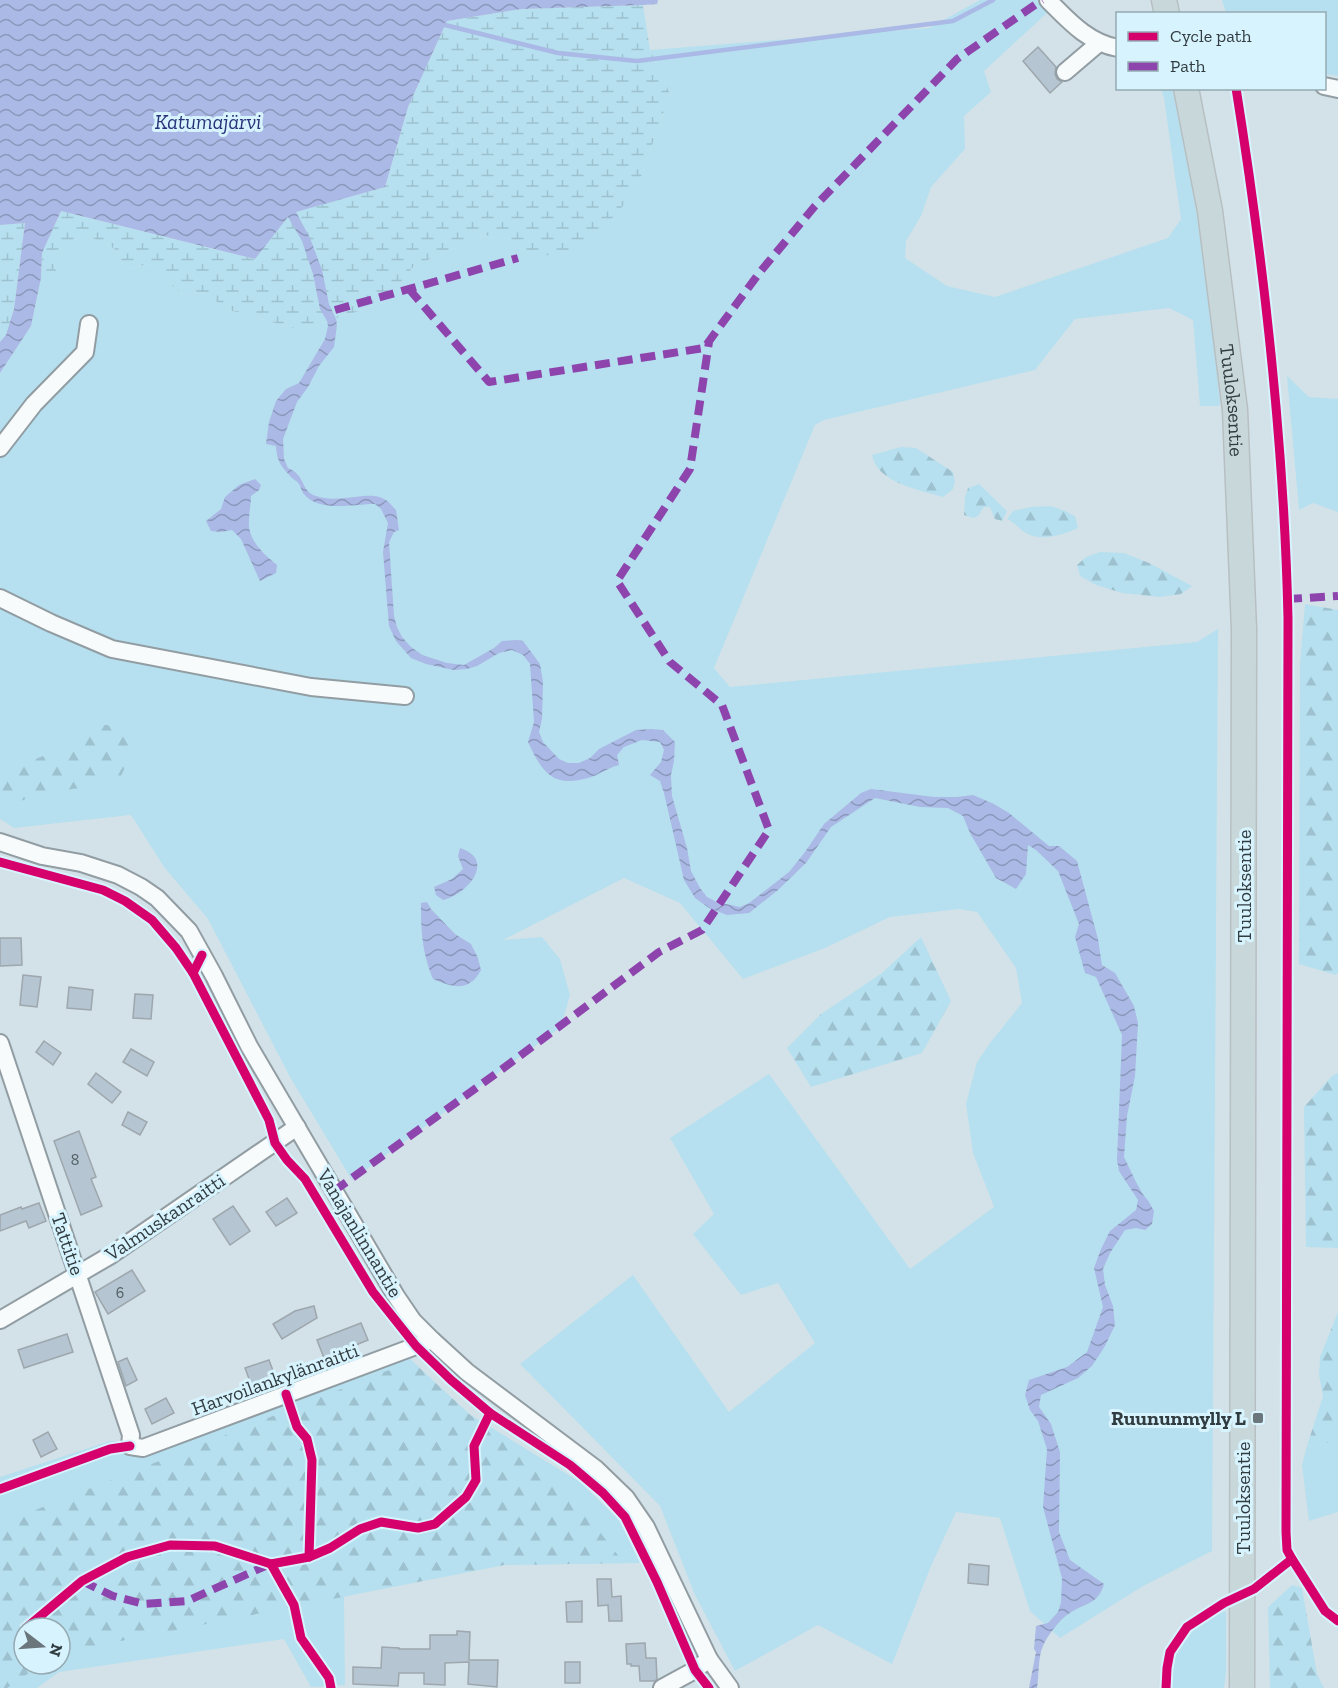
<svg xmlns="http://www.w3.org/2000/svg" width="1338" height="1688" font-family="'Zilla Slab',serif">
	<style>
		.green { fill: #b6e0ef; fill-rule: evenodd }
		.forest { fill: url(#forest-firs) }
		.wetland { fill: url(#wetland-marsh) }
		.water { fill: url(#water-waves) }
		.lines { fill: none; stroke-linecap: round; stroke-linejoin: round }
		.stream { stroke: #aab9e5; stroke-width: 4.5 }
		.building { fill: #b5c5d1; stroke: #9da7ad; stroke-width: 1.5 }
		.minor-casing { stroke: #919da2; stroke-width: 20 }
		.highway-casing { stroke: #b7bfc2; stroke-width: 27 }
		.minor { stroke: #f8fbfc; stroke-width: 16 }
		.highway { stroke: #c8d8da; stroke-width: 24 }
		.quiet { stroke: #8e44ad; stroke-width: 8; stroke-dasharray: 15 8; stroke-linecap: butt }
		.cycleway-casing { stroke: #d7f3fe; stroke-width: 13 }
		.cycleway { stroke: #d6006c; stroke-width: 9 }
		.poi-dot { fill: #6a767b; stroke: #d7f3fe; stroke-width: 2 }
		.labels { text-anchor: middle; stroke-width: 6; stroke-linejoin: round; paint-order: stroke }
		.number-label { font-size: 16px; fill: #525e64 }
		.street-label { font-size: 20px; fill: #313c40; stroke: #d7f3fe }
		.poi-label { font-size: 20px; font-weight: bold; fill: #313c40; stroke: #d7f3fe; text-anchor: end }
		.water-label { font-size: 21px; font-style: italic; fill: #293379; stroke: #d7f3fe }
	</style>
	<defs>
		<pattern id="forest-firs" width="22" height="20" patternUnits="userSpaceOnUse" patternTransform="scale(1.5)"><rect width="22" height="20" fill="#b6e0ef"/><path d="M5 1l3.5 6h-7zM16 11l3.5 6h-7z" fill="#9dc1ce"/></pattern>
		<pattern id="wetland-marsh" width="20" height="14" patternUnits="userSpaceOnUse" patternTransform="scale(1.5)"><rect width="20" height="14" fill="#b6e0ef"/><path d="M1 5h8M5 5V1M11 12h8M15 12V8" fill="none" stroke="#9dc1ce"/></pattern>
		<pattern id="water-waves" width="16" height="10" patternUnits="userSpaceOnUse" patternTransform="scale(1.5)"><rect width="16" height="10" fill="#aab9e5"/><path d="M0 5q4-4 8 0t8 0" fill="none" stroke="#8b98bb"/></pattern>
	</defs>
	<rect width="100%" height="100%" fill="#d3e2e8"/>
	<!-- green -->
	<g class="green">
		<path d="M980 0H1037L1047 13 984 71 991 92 964 116 965 149 931 187 921 216 906 241 905 258 947 286 995 297 1168 238 1181 219 1164 98 1161 89H1172C1197 191 1209 297 1220 402L1219 406H1200L1193 320 1169 308 1075 319 1035 370 824 420 815 425 714 668 730 687 1197 642 1218 629 1212 1551 1143 1586 1060 1638 1030 1611 1000 1518 956 1512 931 1566 892 1664 818 1625 735 1671 695 1595 660 1506 520 1364 633 1275 729 1412 815 1343 778 1283 741 1295 693 1234 714 1214 670 1138 769 1074 910 1269 994 1207 973 1153 966 1104 977 1062 990 1043 1022 1003 1016 968 977 912 959 909 890 917 825 948 743 979 680 903 624 878 503 940 542 937 560 959 570 995 561 1027 352 1180 290 1077 208 919 164 867 133 818 130 815 14 828 0 819V373L31 326 41 278H62L54 268 63 243 89 236 115 249 126 270 148 264 184 296 203 292 229 310 301 330 383 303 414 266 484 235 513 240 533 258 636 191 670 94 650 50 929 28Z"/>
		<polygon points="1222,0 1338,0 1338,76 1325,74 1324,14 1226,13"/>
		<polygon points="1287,376 1309,397 1338,399 1338,512 1313,503 1299,510"/>
		<path d="M408 1354 412 1361 469 1414 580 1482 619 1520 640 1563 504 1565 344 1596 345 1685 311 1687 284 1639 59 1672 37 1688H0V1477L110 1441 127 1442 126 1452ZM24 1628H60V1664H24Z"/>
		<polygon points="1338,1441 1338,1512 1309,1521 1302,1465 1307,1446"/>
		<path d="M1223 1611 1226 1612V1671L1224 1688H1171C1167 1647 1188 1627 1223 1611Z"/>
	</g>
	<!-- forest -->
	<g class="forest">
		<path d="M901 447 916 448 953 472 955 482 953 489 943 497C920 490 877 483 872 455Z"/>
		<polygon points="979,484 1007,511 1002,521 995,519 990,507 984,507 978,516 973,518 964,515 965,497 968,488"/>
		<path d="M1051 506 1065 511 1075 516 1078 528C1063 535 1041 542 1026 533 1019 529 1015 523 1007 519L1013 511 1031 507Z"/>
		<polygon points="1100,552 1124,553 1149,563 1192,586 1181,594 1160,597 1122,593 1096,585 1080,576 1077,565 1086,557"/>
		<polygon points="1305,604 1338,610 1338,972 1336,975 1299,964 1300,664"/>
		<polygon points="107,725 127,732 132,752 121,776 87,787 37,794 0,810 0,782 33,760 71,745 85,726"/>
		<polygon points="921,937 951,1001 922,1053 811,1087 787,1048 821,1014 882,973"/>
		<polygon points="1338,1073 1338,1248 1306,1247 1304,1107 1332,1076"/>
		<polygon points="1338,1312 1338,1441 1307,1446 1323,1396 1319,1375 1320,1357"/>
		<polygon points="412,1361 469,1414 556,1476 624,1563 504,1565 60,1653 60,1628 24,1628 24,1664 42,1664 7,1688 0,1688 0,1524"/>
		<polygon points="1292,1585 1302,1588 1317,1674 1324,1688 1270,1688 1268,1607"/>
	</g>
	<!-- wetland -->
	<g class="wetland">
		<polygon points="643,5 650,50 670,94 636,191 586,248 533,258 513,240 484,235 414,266 383,303 301,330 229,310 203,292 184,296 148,264 126,270 115,249 89,236 63,243 54,268 63,278 41,278 42,253 61,211 255,259 291,213 385,187 408,107 447,21 521,9"/>
		<polygon points="25,223 14,309 6,335 0,342 0,225"/>
	</g>
	<!-- water -->
	<g class="water">
		<path d="M0 0H658L657 4 643 5 521 9 447 21 408 107 385 187 296 212 310 238 322 270 329 304 336 319 337 325 334 347 319 366 308 387 297 402 283 439 284 459 288 468C306 475 300 491 316 496 337 504 367 491 382 498 388 500 392 506 396 510L399 530 394 532 389 542 394 616 397 627 402 637 411 647 422 655 447 663 464 665 494 648 502 641 517 640 523 641 540 664 543 682 542 719 539 732 543 742 559 759 568 763H579L590 758 599 749 636 730 651 729 663 730 675 742 674 761 671 775 672 796 687 848 691 871 700 888 707 897 717 902 740 907 749 903 789 872 805 852 824 824 861 793 871 789 934 797H957L973 795 994 804 1009 813 1049 846H1059L1077 861 1098 939 1102 965 1115 973 1134 1006 1138 1023 1135 1076 1127 1116 1124 1157 1135 1180 1142 1193 1149 1202 1154 1211 1152 1224 1145 1230 1136 1228 1125 1230 1110 1253 1103 1269 1105 1285 1113 1306 1115 1325 1105 1346 1092 1366 1078 1378 1041 1395 1039 1407 1051 1424 1060 1452 1059 1532 1070 1560 1104 1584C1098 1605 1086 1602 1070 1613 1061 1618 1047 1636 1043 1646 1038 1656 1039 1676 1037 1688H1029L1036 1652 1034 1649 1036 1626 1048 1623 1058 1612 1061 1602 1062 1578 1043 1507 1047 1449 1038 1421 1030 1410 1025 1395 1029 1380 1067 1367 1087 1352 1103 1307 1094 1268 1101 1249 1110 1231 1136 1210 1138 1200 1119 1171 1117 1160 1122 1035 1096 977 1085 973 1075 937 1079 924 1058 871 1036 850 1028 845 1026 874 1016 889 996 878 970 833 963 816 948 808 920 807 875 798 831 827 806 863 778 890 749 913 727 915 709 908 695 898 684 880 664 793 660 781 650 775 661 762 664 750 660 742 642 740 624 747 617 755 619 765C607 768 599 775 588 778 552 788 542 772 528 742L534 722 530 664 523 655 512 650 499 653 477 666 467 669 454 670 426 664 411 658 396 641 389 626 383 552 388 523 381 509 375 504C353 504 318 513 303 493 301 490 301 486 299 484 297 481 294 480 292 478 281 466 277 462 276 446L266 444 269 422 276 401 286 389 299 383 325 339 328 326 327 321 320 309 313 274 302 241 288 217 255 259 61 211 42 253 41 278 31 326 0 373V342L6 335 14 309 25 223 0 225Z"/>
		<path d="M255 479 261 485 259 490 251 496C251 504 249 512 249 520 247 540 264 554 277 565L276 573 260 581 241 539 232 530 221 532 211 531 206 521 221 509 225 497 239 485Z"/>
		<path d="M460 848C497 860 467 895 443 900L436 895 434 887 452 879 463 869 458 856Z"/>
		<path d="M427 902 431 909 455 934 471 944 478 958 481 970C469 993 452 987 433 979 422 952 421 932 421 903Z"/>
	</g>
	<g class="lines">
		<!-- stream -->
		<polyline class="stream" points="445,25 558,53 637,61 953,21 993,0"/>
	</g>
	<!-- building -->
	<g class="building">
		<polygon points="1038,47 1056,67 1055,74 1057,79 1062,82 1050,93 1023,61"/>
		<polygon points="0,938 21,938 22,965 0,966"/>
		<polygon points="23,975 41,977 37,1007 20,1005"/>
		<polygon points="69,987 93,990 91,1010 67,1008"/>
		<polygon points="135,994 153,995 151,1019 133,1018"/>
		<polygon points="44,1041 61,1053 53,1065 36,1052"/>
		<polygon points="131,1049 154,1062 147,1076 123,1062"/>
		<polygon points="96,1073 121,1092 112,1103 88,1084"/>
		<polygon points="128,1112 147,1122 140,1135 122,1125"/>
		<polygon points="79,1131 96,1177 91,1179 102,1206 81,1215 54,1141"/>
		<polygon points="287,1198 297,1213 276,1226 266,1212"/>
		<polygon points="39,1203 46,1221 29,1228 26,1221 0,1231 0,1215 21,1207 22,1209"/>
		<polygon points="233,1206 250,1231 230,1245 213,1219"/>
		<polygon points="132,1270 145,1291 108,1314 95,1292"/>
		<polygon points="314,1306 317,1318 282,1339 273,1324 295,1311"/>
		<polygon points="361,1323 368,1340 324,1358 317,1340"/>
		<polygon points="67,1334 73,1352 24,1368 18,1350"/>
		<polygon points="127,1358 137,1380 126,1386 118,1362"/>
		<polygon points="269,1360 275,1376 251,1384 245,1368"/>
		<polygon points="166,1398 174,1413 152,1424 145,1409"/>
		<polygon points="48,1432 57,1449 41,1457 33,1440"/>
		<polygon points="969,1564 989,1566 988,1585 968,1583"/>
		<polygon points="597,1579 611,1579 612,1597 621,1596 622,1621 609,1621 608,1605 598,1606"/>
		<polygon points="582,1601 582,1622 567,1622 566,1602"/>
		<polygon points="457,1631 470,1632 469,1660 498,1660 497,1687 468,1684 469,1662 445,1663 445,1685 424,1684 424,1673 399,1673 398,1686 353,1684 353,1667 381,1668 382,1647 399,1648 399,1649 430,1649 430,1635 457,1635"/>
		<polygon points="645,1643 646,1658 656,1658 657,1679 655,1681 640,1681 639,1666 631,1666 631,1664 627,1664 626,1644"/>
		<rect x="565" y="1662" width="15" height="21"/>
	</g>
	<g class="lines">
		<!-- minor casing -->
		<g class="minor-casing">
			<g id="minor">
				<path d="M1048 0C1068 20 1088 43 1118 48"/>
				<polyline points="1065,72 1099,43"/>
				<polyline points="1324,86 1338,89"/>
				<polyline points="0,448 34,404 85,352 89,324"/>
				<polyline points="0,598 51,623 112,649 311,687 405,696"/>
				<polyline points="0,842 42,856 81,863 118,875 141,887 157,898 189,931 214,976 249,1046 396,1296 413,1321 432,1340 467,1372 596,1469 626,1498 646,1527 709,1659 730,1688"/>
				<polyline points="0,1043 131,1435 130,1446 143,1448 432,1340"/>
				<polyline points="0,1320 111,1255 297,1127"/>
				<polyline points="662,1688 695,1670 709,1659"/>
			</g>
		</g>
		<!-- highway casing -->
		<g class="highway-casing">
			<g id="highway">
				<polyline points="1164,0 1167,14"/>
				<path id="s1" d="M1186 88 1210 211 1235 410 1244 629 1242 1688"/>
			</g>
		</g>
		<!-- minor -->
		<use href="#minor" class="minor"/>
		<!-- highway -->
		<use href="#highway" class="highway"/>
		<!-- quiet -->
		<g class="quiet">
			<polyline points="409,289 489,382 704,348 760,272 815,206 957,59 1042,0"/>
			<polyline points="335,310 518,258"/>
			<polyline points="1287,599 1338,596"/>
			<polyline points="334,1191 501,1070 659,952 702,930 769,830 722,705 670,662 617,581 690,469 709,342"/>
			<polyline points="82,1581 113,1596 144,1604 187,1601 270,1564"/>
		</g>
		<!-- cycleway casing -->
		<g class="cycleway-casing">
			<g id="cycleway">
				<path d="M1236 88C1264 264 1284 441 1288 618L1286 1532 1287 1550 1292 1559 1325 1611 1338 1621"/>
				<polyline points="0,862 103,890 125,901 152,920 176,948 193,973"/>
				<polyline points="202,955 193,973 269,1120 275,1143 287,1160 305,1179 373,1292 416,1346 451,1380 490,1413 570,1465 603,1493 625,1517 657,1582 695,1670 709,1688"/>
				<polyline points="286,1394 297,1427 307,1439 312,1460 309,1557"/>
				<polyline points="0,1489 110,1449 130,1446"/>
				<polyline points="271,1564 294,1605 301,1638 329,1678 331,1688"/>
				<polyline points="26,1628 82,1581 127,1557 170,1545 215,1546 271,1564 309,1557 330,1548 360,1529 381,1522 418,1528 435,1524 466,1497 476,1480 474,1446 490,1413"/>
				<polyline points="1166,1688 1167,1668 1170,1652 1187,1627 1224,1603 1254,1589 1292,1559"/>
			</g>
		</g>
		<!-- cycleway -->
		<use href="#cycleway" class="cycleway"/>
	</g>
	<!-- markers -->
	<rect class="poi-dot" x="1252" y="1412" width="12" height="12" rx="3"/>
	<g class="labels">
		<!-- number labels -->
		<g class="number-label">
			<text x="75" y="1165">8</text>
			<text x="120" y="1298">6</text>
		</g>
		<!-- street labels -->
		<g class="street-label">
			<text dy="7" stroke="none"><textPath href="#s1" startOffset="316">Tuuloksentie</textPath></text>
			<text transform="translate(1244 886) rotate(-90)" y="7">Tuuloksentie</text>
			<text transform="translate(165 1217) rotate(-34)" y="7">Valmuskanraitti</text>
			<text transform="translate(360 1233) rotate(59)" y="7">Vanajanlinnantie</text>
			<text transform="translate(68 1244) rotate(71)" y="7">Tattitie</text>
			<text transform="translate(275 1379) rotate(-20)" y="7">Harvoilankylänraitti</text>
			<text transform="translate(1243 1498) rotate(-90)" y="7">Tuuloksentie</text>
		</g>
		<!-- poi labels -->
		<g class="poi-label">
			<text x="1246" y="1425">Ruununmylly L</text>
		</g>
		<!-- water labels -->
		<g class="water-label">
			<text x="208" y="129">Katumajärvi</text>
		</g>
	</g>
	<!-- legend -->
	<rect x="1116" y="12" width="210" height="78" fill="#d7f3fe" stroke="#95aab2" stroke-width="1.5"/>
	<rect x="1128" y="32" width="30" height="9" fill="#d6006c" stroke="#95aab2" stroke-width="1.5"/>
	<text x="1170" y="42" font-size="18" fill="#313c40">Cycle path</text>
	<rect x="1128" y="62" width="30" height="9" fill="#8e44ad" stroke="#95aab2" stroke-width="1.5"/>
	<text x="1170" y="72" font-size="18" fill="#313c40">Path</text>
	<!-- north arrow -->
	<g transform="translate(42 1646) rotate(107)"><circle r="28" fill="#d7f3fe" stroke="#95aab2" stroke-width="1.5"/>
	<path d="M0-4.5L10 22L0 15L-10 22Z" fill="#6a767b"/>
	<text y="-9" font-size="16" font-weight="bold" text-anchor="middle" fill="#313c40">N</text>
	</g>
</svg>
